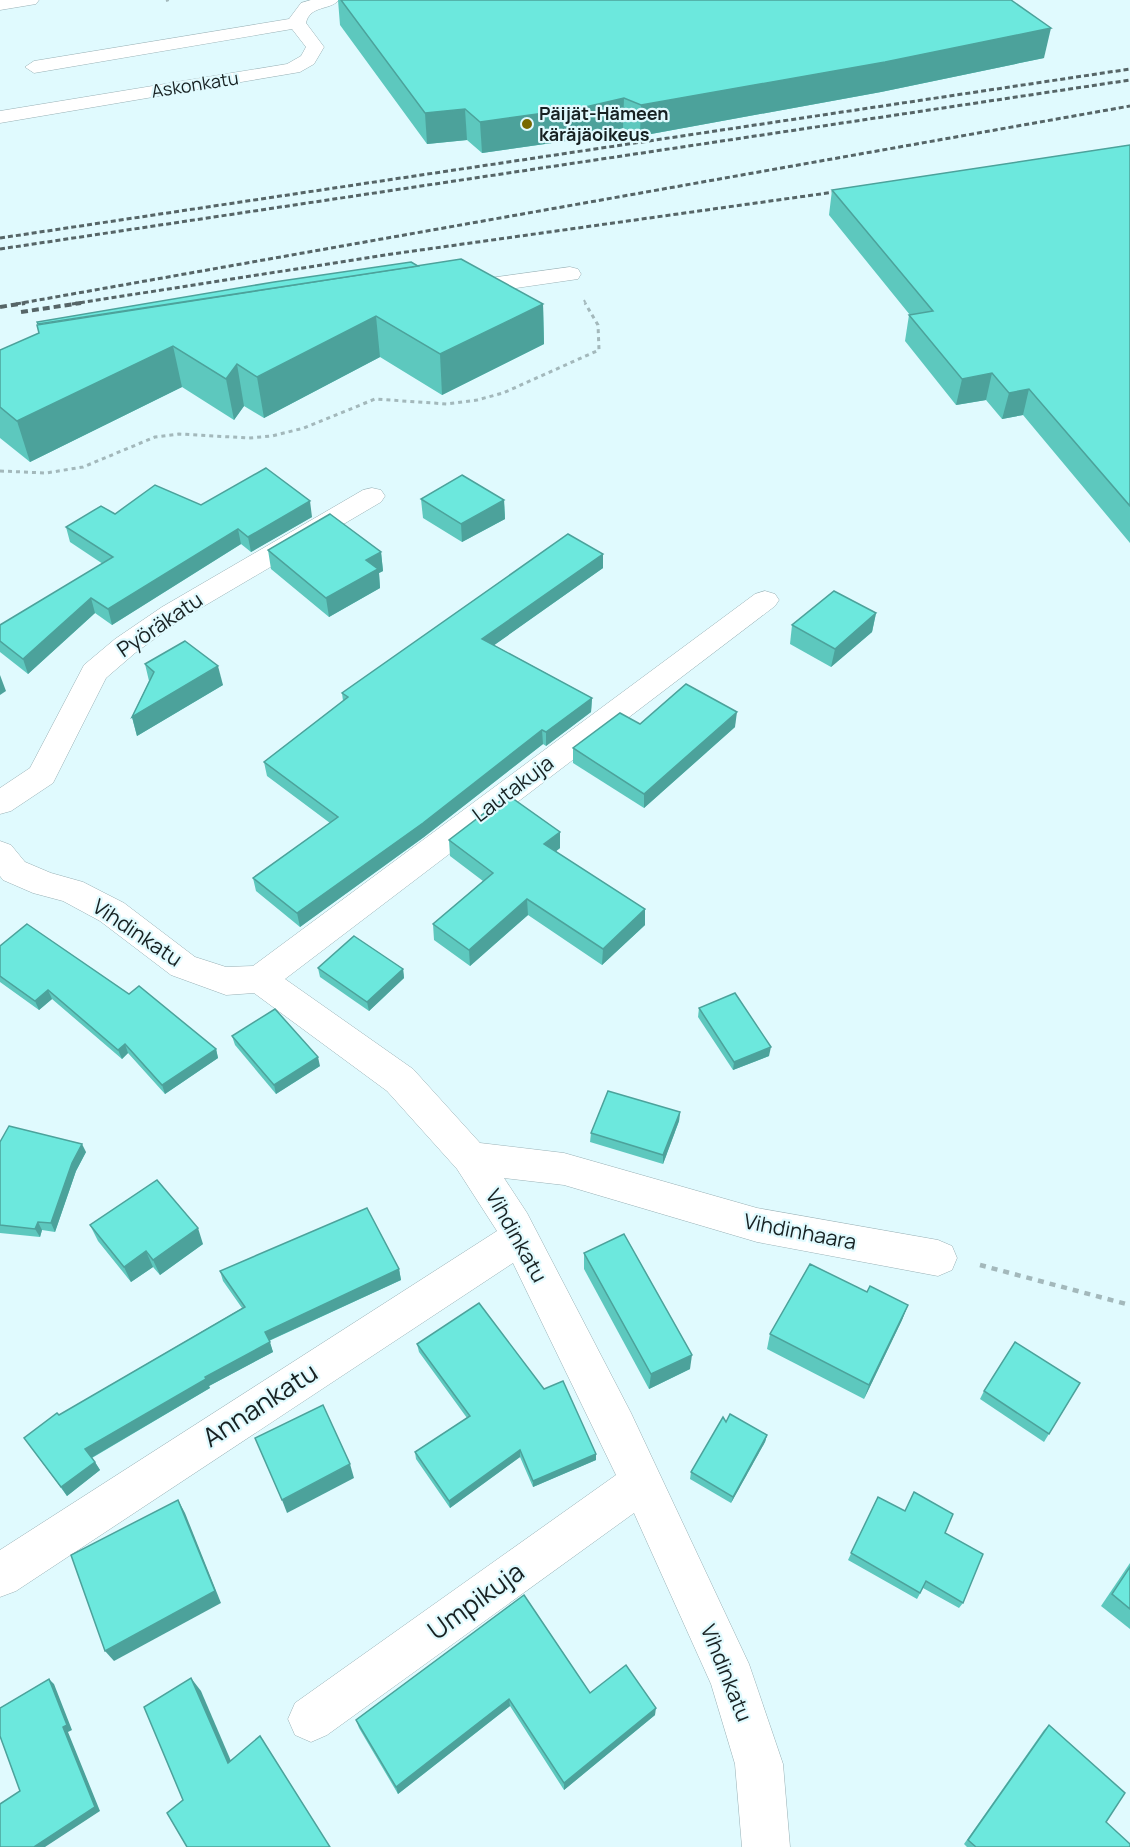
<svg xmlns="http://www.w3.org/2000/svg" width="1130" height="1847" font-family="Manrope,sans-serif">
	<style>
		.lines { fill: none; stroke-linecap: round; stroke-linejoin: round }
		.minor-casing { stroke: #98b0b5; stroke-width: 1 }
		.major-casing { stroke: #98b0b5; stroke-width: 1 }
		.path-far2 { stroke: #a3b8bb; stroke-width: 2; stroke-dasharray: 3 3; stroke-linecap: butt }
		.path-far1 { stroke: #a3b8bb; stroke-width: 3; stroke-dasharray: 4 4; stroke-linecap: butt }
		.path { stroke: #a3b8bb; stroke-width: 4.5; stroke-dasharray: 6 6; stroke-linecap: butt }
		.minor { fill: #fff; fill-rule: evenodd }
		.major { fill: #fff; fill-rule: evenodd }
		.rail-far1 { stroke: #566567; stroke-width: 3; stroke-dasharray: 5 3; stroke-linecap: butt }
		.rail { stroke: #566567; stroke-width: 4; stroke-dasharray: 7 4; stroke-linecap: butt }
		.wall { fill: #5dc8be }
		.shaded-wall { fill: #4ca29b }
		.building { fill: #6ce8dd; stroke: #4ca29b; stroke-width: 1.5 }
		.poi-dot { fill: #786800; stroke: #e0fafe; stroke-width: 2 }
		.labels { text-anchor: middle; stroke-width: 4.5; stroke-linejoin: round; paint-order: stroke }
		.far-street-label { font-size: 18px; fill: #172122; stroke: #e0fafe }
		.far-poi-label { font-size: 18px; font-weight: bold; fill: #172122; stroke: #e0fafe; text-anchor: start }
		.street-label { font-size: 21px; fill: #172122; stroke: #e0fafe }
		.near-street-label { font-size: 26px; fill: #172122; stroke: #e0fafe }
	</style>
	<rect width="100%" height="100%" fill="#e0fafe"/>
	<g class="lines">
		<!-- minor casing -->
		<g class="minor-casing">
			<g id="minor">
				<path d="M311 0H339C329 11 310 5 306 23L324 47 314 64 300 72 0 123V111L287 64 301 56 306 47 292 29 34 73 25 67 34 61 289 19 301 3Z"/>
				<polygon points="570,267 578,269 581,274 578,279 461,296 453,294 450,289 453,284 461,282"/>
				<polygon points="372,488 381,490 385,496 381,502 182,619 135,653 106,678 53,783 11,811 0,814 0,788 30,768 84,665 115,639 162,607 363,490"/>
				<polygon points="765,591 775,594 779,600 775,606 285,979 413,1069 480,1143 564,1153 757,1208 938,1240 952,1246 957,1258 952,1270 938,1276 757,1242 564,1185 504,1178 527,1213 631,1413 749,1664 783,1764 790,1847 742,1847 735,1764 711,1684 634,1513 327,1735 311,1742 295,1735 288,1719 295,1703 616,1475 513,1263 16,1591 0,1597 0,1550 497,1231 457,1169 387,1091 254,993 226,995 171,975 100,921 63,901 33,893 3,880 0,876 0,841 11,845 25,862 51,873 83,882 124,903 195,957 226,967 253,966 755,594"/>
			</g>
		</g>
		<!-- major casing -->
		<g class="major-casing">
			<polygon id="major" points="0,0 39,0 36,4 0,10"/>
		</g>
		<!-- path-far2 -->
		<g class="path-far2">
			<polyline points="166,1 169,0"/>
			<polyline points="584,300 586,304"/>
		</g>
		<!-- path-far1 -->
		<polyline class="path-far1" points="0,471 46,473 83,467 155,437 179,434 249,438 272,436 304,428 375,399 447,404 477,400 503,393 599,350 598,325 585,303"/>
		<!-- path -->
		<polyline class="path" points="980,1265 1130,1305"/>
		<!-- minor -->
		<use href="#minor" class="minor"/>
		<!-- major -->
		<use href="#major" class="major"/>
		<!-- rail-far1 -->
		<g class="rail-far1">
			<polyline points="0,238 1130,69"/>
			<polyline points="0,249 1130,80"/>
			<polyline points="16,304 1130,106"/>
			<polyline points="72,304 392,254 849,190"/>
		</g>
		<!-- rail -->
		<g class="rail">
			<polyline points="0,307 25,303"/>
			<polyline points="21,312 81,303"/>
		</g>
	</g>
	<!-- wall -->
	<g class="wall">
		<polygon points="338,0 1011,0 1044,58 881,92 640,136 623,128 580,139 482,153 467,140 427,144 340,25"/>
		<polygon points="1130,145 1130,543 1023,415 1002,419 986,400 956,405 905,341 909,315 910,315 829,215 832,190"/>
		<polygon points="418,266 543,304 544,344 442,395 380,357 264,418 244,406 234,420 182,387 30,462 0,438 0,350"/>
		<polygon points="421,499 504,500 505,519 462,542 423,518"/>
		<polygon points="201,505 312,517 251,552 241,544 112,625 95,613 28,674 0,652 0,625 103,564 70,542 66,527 115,514"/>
		<polygon points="268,550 381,552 383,571 379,573 380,588 329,617 271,569"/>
		<polygon points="603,554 603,568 494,645 592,698 591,712 546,746 543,744 424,837 300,927 256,891 253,878 330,823 267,776 264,762 343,701 342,693"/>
		<polygon points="876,613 872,632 831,667 790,644 792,625"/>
		<polygon points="145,664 223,685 137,736 132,717 149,681"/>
		<polygon points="640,724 735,727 644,808 573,763 573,748"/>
		<polygon points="449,840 560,848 556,851 645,925 602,965 528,915 470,966 434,940 433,924 483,881 450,856"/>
		<polygon points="0,946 129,994 216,1049 218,1058 165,1094 128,1053 122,1059 52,999 39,1010 0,982"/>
		<polygon points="318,968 403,969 404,978 369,1011 320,977"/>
		<polygon points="699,1008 769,1056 733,1070 698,1017"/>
		<polygon points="232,1036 320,1066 276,1094 235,1045"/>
		<polygon points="680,1112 679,1121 663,1164 590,1142 591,1133"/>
		<polygon points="0,1142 86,1152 76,1171 55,1232 42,1230 40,1237 0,1233"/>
		<polygon points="90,1225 203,1244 160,1275 153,1267 131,1282 98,1241"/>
		<polygon points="584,1253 690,1369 649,1389 584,1269"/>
		<polygon points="399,1269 401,1280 269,1341 273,1352 209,1386 210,1388 92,1458 100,1470 67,1496 31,1447 59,1415 242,1308 223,1281 220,1271"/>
		<polygon points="867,1292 908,1305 902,1320 864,1399 767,1349 770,1334"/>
		<polygon points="417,1344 544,1389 596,1454 596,1460 533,1487 520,1457 450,1508 416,1459 415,1452 467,1418 419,1352"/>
		<polygon points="1080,1383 1044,1442 980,1399 984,1391"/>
		<polygon points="726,1422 767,1435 765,1442 731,1503 690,1479 691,1472"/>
		<polygon points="878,1497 945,1533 963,1603 959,1608 923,1588 917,1599 848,1560"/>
		<polygon points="1130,1563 1130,1629 1101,1606"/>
		<polygon points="524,1595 590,1693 655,1715 564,1790 510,1706 398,1794 359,1728 356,1720"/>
		<polygon points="1049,1725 1106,1822 1130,1847 967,1847 964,1844 1044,1730"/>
	</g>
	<!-- shaded-wall -->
	<g class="shaded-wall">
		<polygon points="1051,28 1044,58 881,92 640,136 641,105"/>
		<polygon points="624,98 623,128 580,139 482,153 480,122"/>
		<polygon points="465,109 467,140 427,144 425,113"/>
		<polygon points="543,304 544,344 442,395 440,354"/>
		<polygon points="376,316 380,357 264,418 257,377"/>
		<polygon points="173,346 182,387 30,462 17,421"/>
		<polygon points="237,364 244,406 234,420 226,379"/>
		<polygon points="992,373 986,400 956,405 962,379"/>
		<polygon points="1029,389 1023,415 1002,419 1009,393"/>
		<polygon points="504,500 505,519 462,542 461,524"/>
		<polygon points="310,501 312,517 251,552 248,537"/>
		<polygon points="238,529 241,544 112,625 108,609"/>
		<polygon points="381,552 383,571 379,573 380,588 329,617 326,598 366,560"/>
		<polygon points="603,554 603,568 483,653 482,639"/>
		<polygon points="91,598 95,613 28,674 23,659"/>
		<polygon points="876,613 872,632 831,667 835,649"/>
		<polygon points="218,666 223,685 137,736 132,717"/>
		<polygon points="0,675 6,691 0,695"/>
		<polygon points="592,698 591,712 546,746 546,732"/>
		<polygon points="737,712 735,727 644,808 644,794"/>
		<polygon points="542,730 543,744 424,837 300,927 297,913"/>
		<polygon points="560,832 560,848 545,860 544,844"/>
		<polygon points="527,899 528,915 470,966 469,950"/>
		<polygon points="645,909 645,925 602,965 603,949"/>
		<polygon points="403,969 404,978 369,1011 367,1002"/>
		<polygon points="48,990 52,999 39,1010 35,1001"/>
		<polygon points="125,1044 128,1053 122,1059 118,1050"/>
		<polygon points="771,1047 769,1056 733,1070 734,1062"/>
		<polygon points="216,1049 218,1058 165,1094 162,1085"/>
		<polygon points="318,1057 320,1066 276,1094 274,1085"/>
		<polygon points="680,1112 679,1121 663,1164 663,1155"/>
		<polygon points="82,1144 86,1152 76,1171 55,1232 51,1223 72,1163"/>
		<polygon points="38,1222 42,1230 40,1237 35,1229"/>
		<polygon points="198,1228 203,1244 160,1275 153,1260"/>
		<polygon points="146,1251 153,1267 131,1282 124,1267"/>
		<polygon points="399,1269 401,1280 268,1341 265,1332"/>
		<polygon points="908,1305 902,1320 864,1399 869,1385"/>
		<polygon points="270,1342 273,1352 209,1386 210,1388 91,1458 85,1449 205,1377"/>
		<polygon points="692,1355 690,1369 649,1389 651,1374"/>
		<polygon points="767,1435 765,1442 731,1503 733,1497"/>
		<polygon points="520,1450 520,1457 450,1508 449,1501"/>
		<polygon points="596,1454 596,1460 533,1487 533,1481"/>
		<polygon points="95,1462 100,1470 67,1496 61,1487"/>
		<polygon points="350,1464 354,1478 287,1513 282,1500"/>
		<polygon points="178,1500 185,1513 221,1603 114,1661 105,1651"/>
		<polygon points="191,1678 201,1691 237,1775 228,1763"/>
		<polygon points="49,1679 54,1684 72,1730 68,1732 100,1811 45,1847 34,1847 63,1727"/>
		<polygon points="509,1699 510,1706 398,1794 396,1787"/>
		<polygon points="656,1708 655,1715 564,1790 564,1783"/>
	</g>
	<!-- building -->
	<g class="building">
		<polygon points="341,0 1011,0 1051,28 885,62 641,105 624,98 581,108 480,122 465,109 425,113"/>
		<polygon points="1130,145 1130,506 1029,389 1009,393 992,373 962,379 909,315 933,311 832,190"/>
		<polygon points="461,259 543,304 440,354 376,316 257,377 237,364 226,379 173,346 17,421 0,407 0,350 39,333 37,325"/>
		<polygon points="411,262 418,266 38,324 37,322 274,282"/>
		<polygon points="266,468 310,501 248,537 238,529 108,609 91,598 23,659 0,641 0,625 113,557 66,527 101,506 115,514 155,485 201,505"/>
		<polygon points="462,475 504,500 461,524 421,499"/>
		<polygon points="330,514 381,552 366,560 378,569 326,598 268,550"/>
		<polygon points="568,534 603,554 482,639 592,698 546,732 542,730 423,823 297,913 253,878 338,817 264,762 348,697 342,693"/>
		<polygon points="834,591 876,613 835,649 792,625"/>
		<polygon points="185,641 218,666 132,717 154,672 145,664"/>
		<polygon points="686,684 737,712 644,794 573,748 620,713 640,724"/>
		<polygon points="508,795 560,832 544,844 645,909 603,949 527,899 469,950 433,924 493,873 449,840"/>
		<polygon points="27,924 129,994 139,986 216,1049 162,1085 125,1044 118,1050 48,990 35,1001 0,976 0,946"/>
		<polygon points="354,936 403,969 367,1002 318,968"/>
		<polygon points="735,993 771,1047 734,1062 699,1008"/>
		<polygon points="275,1009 318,1057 274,1085 232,1036"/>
		<polygon points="608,1091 680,1112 663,1155 591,1133"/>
		<polygon points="9,1126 82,1144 72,1163 51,1223 38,1222 35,1229 0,1225 0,1142"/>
		<polygon points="157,1180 198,1228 153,1260 146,1251 124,1267 90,1225"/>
		<polygon points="367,1208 399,1269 265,1332 270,1342 205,1377 206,1379 85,1449 95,1462 61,1487 24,1438 57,1413 59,1415 245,1307 220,1271"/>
		<polygon points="624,1234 692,1355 651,1374 584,1253"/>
		<polygon points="810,1264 867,1292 870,1286 908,1305 869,1385 770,1334"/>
		<polygon points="479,1303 544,1389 563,1381 596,1454 533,1481 520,1450 449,1501 415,1452 470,1416 417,1344"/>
		<polygon points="1015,1342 1080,1383 1049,1434 984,1391"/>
		<polygon points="323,1405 350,1464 282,1500 255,1438"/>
		<polygon points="730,1414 767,1435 733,1497 691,1472 723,1417 726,1422"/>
		<polygon points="914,1492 953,1514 945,1533 983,1554 963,1603 926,1581 920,1593 851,1553 878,1497 905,1511"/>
		<polygon points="178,1500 215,1591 105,1651 71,1555"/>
		<polygon points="1130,1567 1130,1609 1112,1594"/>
		<polygon points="524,1595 590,1693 626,1665 656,1708 564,1783 509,1699 396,1787 356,1720"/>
		<polygon points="191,1678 228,1763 260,1736 330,1847 187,1847 167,1813 183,1800 144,1707"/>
		<polygon points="49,1679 67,1725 63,1727 95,1807 34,1847 0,1847 0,1804 20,1791 0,1736 0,1708"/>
		<polygon points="1049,1725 1125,1793 1106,1822 1130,1844 1130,1847 976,1847 968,1840"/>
	</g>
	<!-- markers -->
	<circle class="poi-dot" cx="527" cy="124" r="6"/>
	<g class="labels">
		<!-- far-street labels -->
		<g class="far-street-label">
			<text transform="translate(195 85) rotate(-9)" y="6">Askonkatu</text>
		</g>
		<!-- far-poi labels -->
		<g class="far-poi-label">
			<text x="539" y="120">Päijät-Hämeen<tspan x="539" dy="21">käräjäoikeus</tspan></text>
		</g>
		<!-- street labels -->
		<g class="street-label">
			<text transform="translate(160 625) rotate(-34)" y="7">Pyöräkatu</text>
			<text transform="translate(513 789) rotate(-37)" y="7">Lautakuja</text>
			<text transform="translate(137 933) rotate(34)" y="7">Vihdinkatu</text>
			<text transform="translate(800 1232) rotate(11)" y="7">Vihdinhaara</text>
			<text transform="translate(516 1236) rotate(61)" y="7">Vihdinkatu</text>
			<text transform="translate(726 1673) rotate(68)" y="7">Vihdinkatu</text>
		</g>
		<!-- near-street labels -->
		<g class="near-street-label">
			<text transform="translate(260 1405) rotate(-33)" y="9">Annankatu</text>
			<text transform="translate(476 1601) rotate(-36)" y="9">Umpikuja</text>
		</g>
	</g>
</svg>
